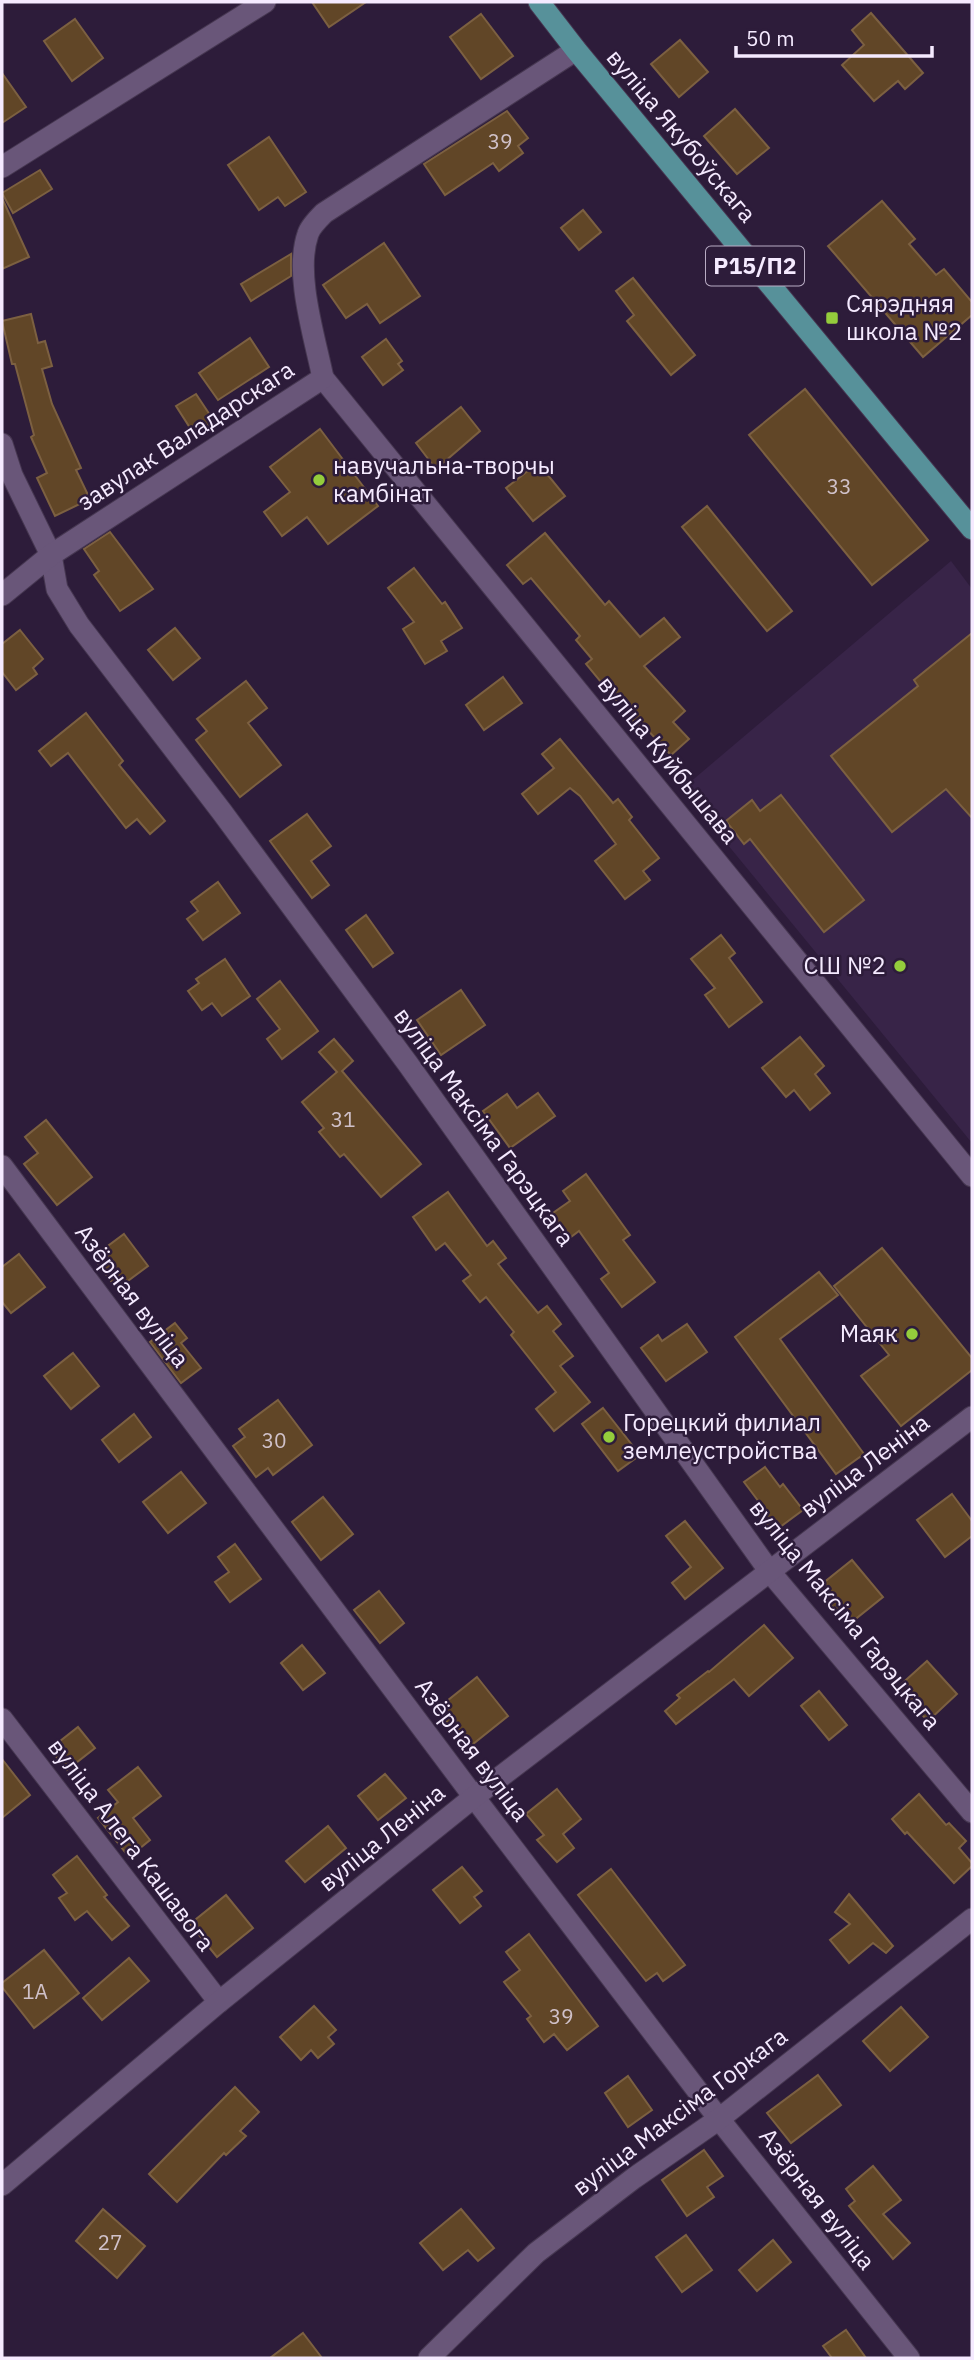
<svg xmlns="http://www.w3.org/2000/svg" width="974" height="2360" font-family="'IBM Plex Sans',sans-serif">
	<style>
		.built { fill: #382448 }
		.building { fill: #614627; stroke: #7c6041; stroke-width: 2 }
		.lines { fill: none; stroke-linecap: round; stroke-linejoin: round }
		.street-casing { stroke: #463751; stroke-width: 23 }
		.primary-casing { stroke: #463751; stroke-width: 23 }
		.street { stroke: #695679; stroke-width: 21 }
		.primary { stroke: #57919a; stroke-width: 21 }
		.poi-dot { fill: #94cc3c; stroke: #2d1c3a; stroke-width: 2.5 }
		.labels { text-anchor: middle; stroke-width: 5; stroke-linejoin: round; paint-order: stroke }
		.number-label { font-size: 21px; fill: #d0c1c9 }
		.shield { fill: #2d1c3a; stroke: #b9acc4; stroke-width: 2 }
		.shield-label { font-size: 23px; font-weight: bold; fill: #f5eaff }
		.street-label { font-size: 24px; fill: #f5eaff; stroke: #2d1c3a }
		.poi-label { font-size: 24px; fill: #f5eaff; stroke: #2d1c3a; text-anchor: start }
	</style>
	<rect width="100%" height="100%" fill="#2d1c3a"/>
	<!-- built -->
	<polygon class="built" points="951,561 972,589 972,1143 682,789"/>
	<!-- building -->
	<g class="building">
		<polygon points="312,2 366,2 329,27"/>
		<polygon points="871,13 923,73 905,89 898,81 874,101 842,65 864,45 852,30"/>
		<polygon points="481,14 513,56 481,79 450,37"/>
		<polygon points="75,19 103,58 72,81 44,41"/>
		<polygon points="680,40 708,72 679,97 651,64"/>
		<polygon points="2,73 26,107 2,123"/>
		<polygon points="735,109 769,148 737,174 704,136"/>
		<polygon points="507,111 528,138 518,146 523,153 499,171 493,163 445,195 424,164"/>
		<polygon points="269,137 306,192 285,206 278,197 259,210 228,165"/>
		<polygon points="40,170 52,189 13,213 2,193"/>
		<polygon points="2,198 29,257 2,269"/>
		<polygon points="882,201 915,239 909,244 936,275 944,269 972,302 972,315 923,357 828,246"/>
		<polygon points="583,210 601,232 579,250 561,228"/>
		<polygon points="384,243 420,296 380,323 367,304 346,318 323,285"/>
		<polygon points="291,254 291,276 251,301 241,284"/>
		<polygon points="633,278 695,355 671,375 627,321 634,315 616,291"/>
		<polygon points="31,314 38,343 45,341 52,366 42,369 52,404 81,468 76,470 90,499 55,516 37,478 47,473 31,437 34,435 15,364 12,364 2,321"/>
		<polygon points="250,338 269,367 218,400 199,373"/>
		<polygon points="386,339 402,361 398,364 403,370 383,385 362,357"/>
		<polygon points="805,389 928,540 872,585 749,435"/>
		<polygon points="196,394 214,421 194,434 176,406"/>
		<polygon points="461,407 480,431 436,469 416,443"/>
		<polygon points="320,429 378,506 328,544 307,517 282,536 264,512 290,492 270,467"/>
		<polygon points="538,463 565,496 533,521 506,488"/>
		<polygon points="707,506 792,611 767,631 682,527"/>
		<polygon points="110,532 153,589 120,611 94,575 99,571 84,549"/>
		<polygon points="545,533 605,605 609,601 640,637 664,618 680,637 644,666 685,711 673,722 689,739 671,755 642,724 638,727 586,664 592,659 576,640 580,636 531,578 523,584 507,565"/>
		<polygon points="414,568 442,604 445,602 462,628 441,641 447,651 425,664 403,629 414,622 388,588"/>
		<polygon points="175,628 200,658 173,680 148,650"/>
		<polygon points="20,630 43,659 33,668 37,674 16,690 2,672 2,644"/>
		<polygon points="972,633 972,818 946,789 892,832 831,756 918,686 914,680"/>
		<polygon points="503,677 522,703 484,730 466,705"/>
		<polygon points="246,681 267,708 248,723 281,765 240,797 196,740 207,731 197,719"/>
		<polygon points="86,713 123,761 119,765 165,821 150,834 137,819 126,828 68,753 51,766 39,751"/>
		<polygon points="560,739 613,803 618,799 632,817 629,820 659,858 643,871 650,880 625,899 595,861 616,844 580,796 570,788 538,814 522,794 554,768 542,754"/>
		<polygon points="781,795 864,900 824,932 750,839 744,844 726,821 752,800 760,811"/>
		<polygon points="307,814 331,846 311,861 329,885 312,898 270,841"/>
		<polygon points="218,882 240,913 203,940 187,919 198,911 191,902"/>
		<polygon points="366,915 393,953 373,967 346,930"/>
		<polygon points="721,935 735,953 729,958 762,1002 729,1027 705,995 715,988 691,959"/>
		<polygon points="225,959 250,996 222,1016 212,1003 202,1010 188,991 199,983 196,979"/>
		<polygon points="280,981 318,1031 282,1059 267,1039 280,1029 257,999"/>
		<polygon points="461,990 485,1025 441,1055 417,1020"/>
		<polygon points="800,1037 824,1066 815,1074 830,1093 810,1110 794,1090 786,1097 762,1068"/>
		<polygon points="334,1039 353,1061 342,1071 421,1164 381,1197 344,1154 340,1157 319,1132 324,1128 302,1102 337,1072 319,1052"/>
		<polygon points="538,1093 555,1116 510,1148 483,1111 507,1094 517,1108"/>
		<polygon points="46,1120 92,1177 57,1205 24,1164 38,1153 25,1137"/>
		<polygon points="586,1174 630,1235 623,1240 655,1282 622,1307 601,1279 609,1273 579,1231 567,1240 550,1215 570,1201 563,1191"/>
		<polygon points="448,1192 487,1246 493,1241 506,1258 498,1264 538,1313 547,1306 561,1324 553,1331 573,1356 560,1366 590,1402 554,1431 536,1409 556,1392 511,1335 514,1332 486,1297 480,1302 463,1281 471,1275 445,1243 436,1250 413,1217"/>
		<polygon points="124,1234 148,1266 117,1289 93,1257"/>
		<polygon points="882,1248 972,1358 972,1370 901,1426 861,1376 889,1355 834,1286"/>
		<polygon points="19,1254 45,1287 11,1313 2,1302 2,1267"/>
		<polygon points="819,1272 838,1295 780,1339 864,1454 836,1474 735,1337"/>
		<polygon points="175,1323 187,1338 181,1343 201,1368 181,1383 150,1342"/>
		<polygon points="687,1324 707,1352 666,1381 641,1348 658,1335 662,1341"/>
		<polygon points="73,1353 99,1386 71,1409 44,1376"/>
		<polygon points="278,1400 312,1445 273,1475 268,1468 256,1477 233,1446 245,1437 239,1429"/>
		<polygon points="603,1408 640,1455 618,1471 582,1424"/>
		<polygon points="134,1414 151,1437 119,1462 102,1440"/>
		<polygon points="765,1467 780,1487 783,1484 803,1510 772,1533 756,1511 762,1506 744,1482"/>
		<polygon points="181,1472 206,1503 168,1533 143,1502"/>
		<polygon points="952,1494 972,1521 972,1536 945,1557 917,1520"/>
		<polygon points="323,1497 353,1534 321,1560 292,1522"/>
		<polygon points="685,1521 723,1568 685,1599 672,1583 691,1567 666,1536"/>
		<polygon points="235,1544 261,1579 230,1602 215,1582 229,1572 218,1557"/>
		<polygon points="852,1560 883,1597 848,1625 817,1588"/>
		<polygon points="379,1591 404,1623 380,1643 354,1610"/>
		<polygon points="764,1625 793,1658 749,1696 734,1679 676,1724 665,1711 680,1698 677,1695 708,1671 709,1672"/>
		<polygon points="302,1645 325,1673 303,1690 281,1663"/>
		<polygon points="927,1661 957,1694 928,1721 897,1688"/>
		<polygon points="477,1677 508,1716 468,1748 437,1709"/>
		<polygon points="819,1691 847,1725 829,1740 801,1706"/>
		<polygon points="78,1727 95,1748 67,1770 50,1749"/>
		<polygon points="2,1759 30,1795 2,1818"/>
		<polygon points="138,1767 161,1796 133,1818 150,1840 129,1857 98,1818 118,1802 108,1790"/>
		<polygon points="385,1774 406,1798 378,1820 358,1796"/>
		<polygon points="557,1789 581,1819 563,1834 574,1848 557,1862 537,1840 544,1835 526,1814"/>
		<polygon points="919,1794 946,1825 949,1823 966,1841 959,1848 972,1863 972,1866 954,1883 907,1832 905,1834 892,1819"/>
		<polygon points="328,1826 346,1848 305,1882 286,1861"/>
		<polygon points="77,1856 107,1895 104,1897 129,1926 112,1940 87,1911 75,1920 59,1898 67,1893 53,1875"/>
		<polygon points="462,1867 482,1891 474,1897 481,1906 460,1923 433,1890"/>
		<polygon points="611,1869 685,1965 663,1981 657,1973 646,1981 578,1895"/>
		<polygon points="849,1894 893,1946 886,1953 873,1943 849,1963 830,1940 850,1924 835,1912"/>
		<polygon points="226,1895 253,1928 217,1957 190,1924"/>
		<polygon points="529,1934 598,2026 567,2050 554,2034 544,2042 527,2019 531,2016 504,1982 520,1970 506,1952"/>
		<polygon points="44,1950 79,1993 34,2028 2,1987 2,1983"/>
		<polygon points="129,1958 149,1981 102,2020 83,1998"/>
		<polygon points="314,2006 336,2030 328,2037 334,2044 318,2058 311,2050 301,2060 280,2037"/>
		<polygon points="901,2007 928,2037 890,2071 863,2041"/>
		<polygon points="818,2075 841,2105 791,2143 767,2113"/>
		<polygon points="628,2076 652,2110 628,2127 605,2093"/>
		<polygon points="235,2087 259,2112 240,2131 246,2136 226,2155 224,2153 177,2202 149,2174"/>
		<polygon points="704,2150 723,2176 707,2187 714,2197 687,2216 662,2180"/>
		<polygon points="873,2166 901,2200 883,2214 910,2243 893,2259 849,2206 855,2201 846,2189"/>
		<polygon points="103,2209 145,2246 117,2278 76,2241"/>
		<polygon points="461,2209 494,2248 478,2261 468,2250 443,2270 420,2243"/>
		<polygon points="686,2235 712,2270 682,2292 656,2257"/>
		<polygon points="773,2240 791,2262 757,2291 739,2270"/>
		<polygon points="846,2330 866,2358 832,2358 823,2346"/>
		<polygon points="303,2333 322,2358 270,2358"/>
	</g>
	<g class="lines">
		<!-- street casing -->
		<g class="street-casing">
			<g id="street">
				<polyline points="2,167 265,2"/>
				<polyline points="323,378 972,1176"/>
				<polyline points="2,444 12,475 51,555 57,589 79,625 222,812 408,1064 770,1572 972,1812"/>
				<path d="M2 595 51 555 323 378C315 338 294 273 308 234 310 227 318 219 324 213L576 50"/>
				<polyline points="2,1166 474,1797 719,2119 909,2358"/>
				<polyline points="2,1719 219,2002"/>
				<polyline points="2,2185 219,2002 474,1797 972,1417"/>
				<polyline points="429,2358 536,2253 634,2178 719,2119 972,1919"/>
			</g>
		</g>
		<!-- primary casing -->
		<g class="primary-casing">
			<polyline id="primary" points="539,2 576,50 972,529"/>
		</g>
		<!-- street -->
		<use href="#street" class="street"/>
		<!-- primary -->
		<use href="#primary" class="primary"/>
	</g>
	<!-- markers -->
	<g class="poi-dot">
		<rect x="825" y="311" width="14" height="14" rx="3.5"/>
		<circle cx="319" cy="480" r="7"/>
		<circle cx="900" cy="966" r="7"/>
		<circle cx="912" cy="1334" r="7"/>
		<circle cx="609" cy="1437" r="7"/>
	</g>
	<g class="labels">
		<!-- number labels -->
		<g class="number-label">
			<text x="500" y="149">39</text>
			<text x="839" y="494">33</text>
			<text x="343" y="1127">31</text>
			<text x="274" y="1448">30</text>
			<text x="35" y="1999">1А</text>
			<text x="561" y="2024">39</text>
			<text x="110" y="2250">27</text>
		</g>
		<!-- shield labels -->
		<rect class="shield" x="706" y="246.5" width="98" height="39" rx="5"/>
		<g class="shield-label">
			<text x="755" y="274">Р15/П2</text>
		</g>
		<!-- street labels -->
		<g class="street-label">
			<text transform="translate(681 136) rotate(50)" y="8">вуліца Якубоўскага</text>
			<text transform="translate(186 436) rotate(-33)" y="8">завулак Валадарскага</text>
			<text transform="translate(668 760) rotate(51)" y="8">вуліца Куйбышава</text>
			<text transform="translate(484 1127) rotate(54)" y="8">вуліца Максіма Гарэцкага</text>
			<text transform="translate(132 1296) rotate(53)" y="8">Азёрная вуліца</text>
			<text transform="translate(865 1466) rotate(-37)" y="8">вуліца Леніна</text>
			<text transform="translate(845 1615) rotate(51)" y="8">вуліца Максіма Гарэцкага</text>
			<text transform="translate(472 1750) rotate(53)" y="8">Азёрная вуліца</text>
			<text transform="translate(382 1838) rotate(-39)" y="8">вуліца Леніна</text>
			<text transform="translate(131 1845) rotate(53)" y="8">вуліца Алега Кашавога</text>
			<text transform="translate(680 2112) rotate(-37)" y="8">вуліца Максіма Горкага</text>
			<text transform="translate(817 2199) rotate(52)" y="8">Азёрная вуліца</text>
		</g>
		<!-- poi labels -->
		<g class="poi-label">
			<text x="846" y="312">Сярэдняя<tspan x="846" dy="28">школа №2</tspan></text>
			<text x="333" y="474">навучальна-творчы<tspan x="333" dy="28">камбінат</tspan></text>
			<text x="886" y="974" text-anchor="end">СШ №2</text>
			<text x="898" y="1342" text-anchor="end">Маяк</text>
			<text x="623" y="1431">Горецкий филиал<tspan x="623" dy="28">землеустройства</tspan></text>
		</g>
	</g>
	<!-- border -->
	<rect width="974" height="2360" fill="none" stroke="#f5eaff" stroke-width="7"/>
	<!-- scale -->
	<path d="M736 46v10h196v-10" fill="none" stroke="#f5eaff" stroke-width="3.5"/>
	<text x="746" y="46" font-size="21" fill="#f5eaff" stroke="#2d1c3a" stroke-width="5" paint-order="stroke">50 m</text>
</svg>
